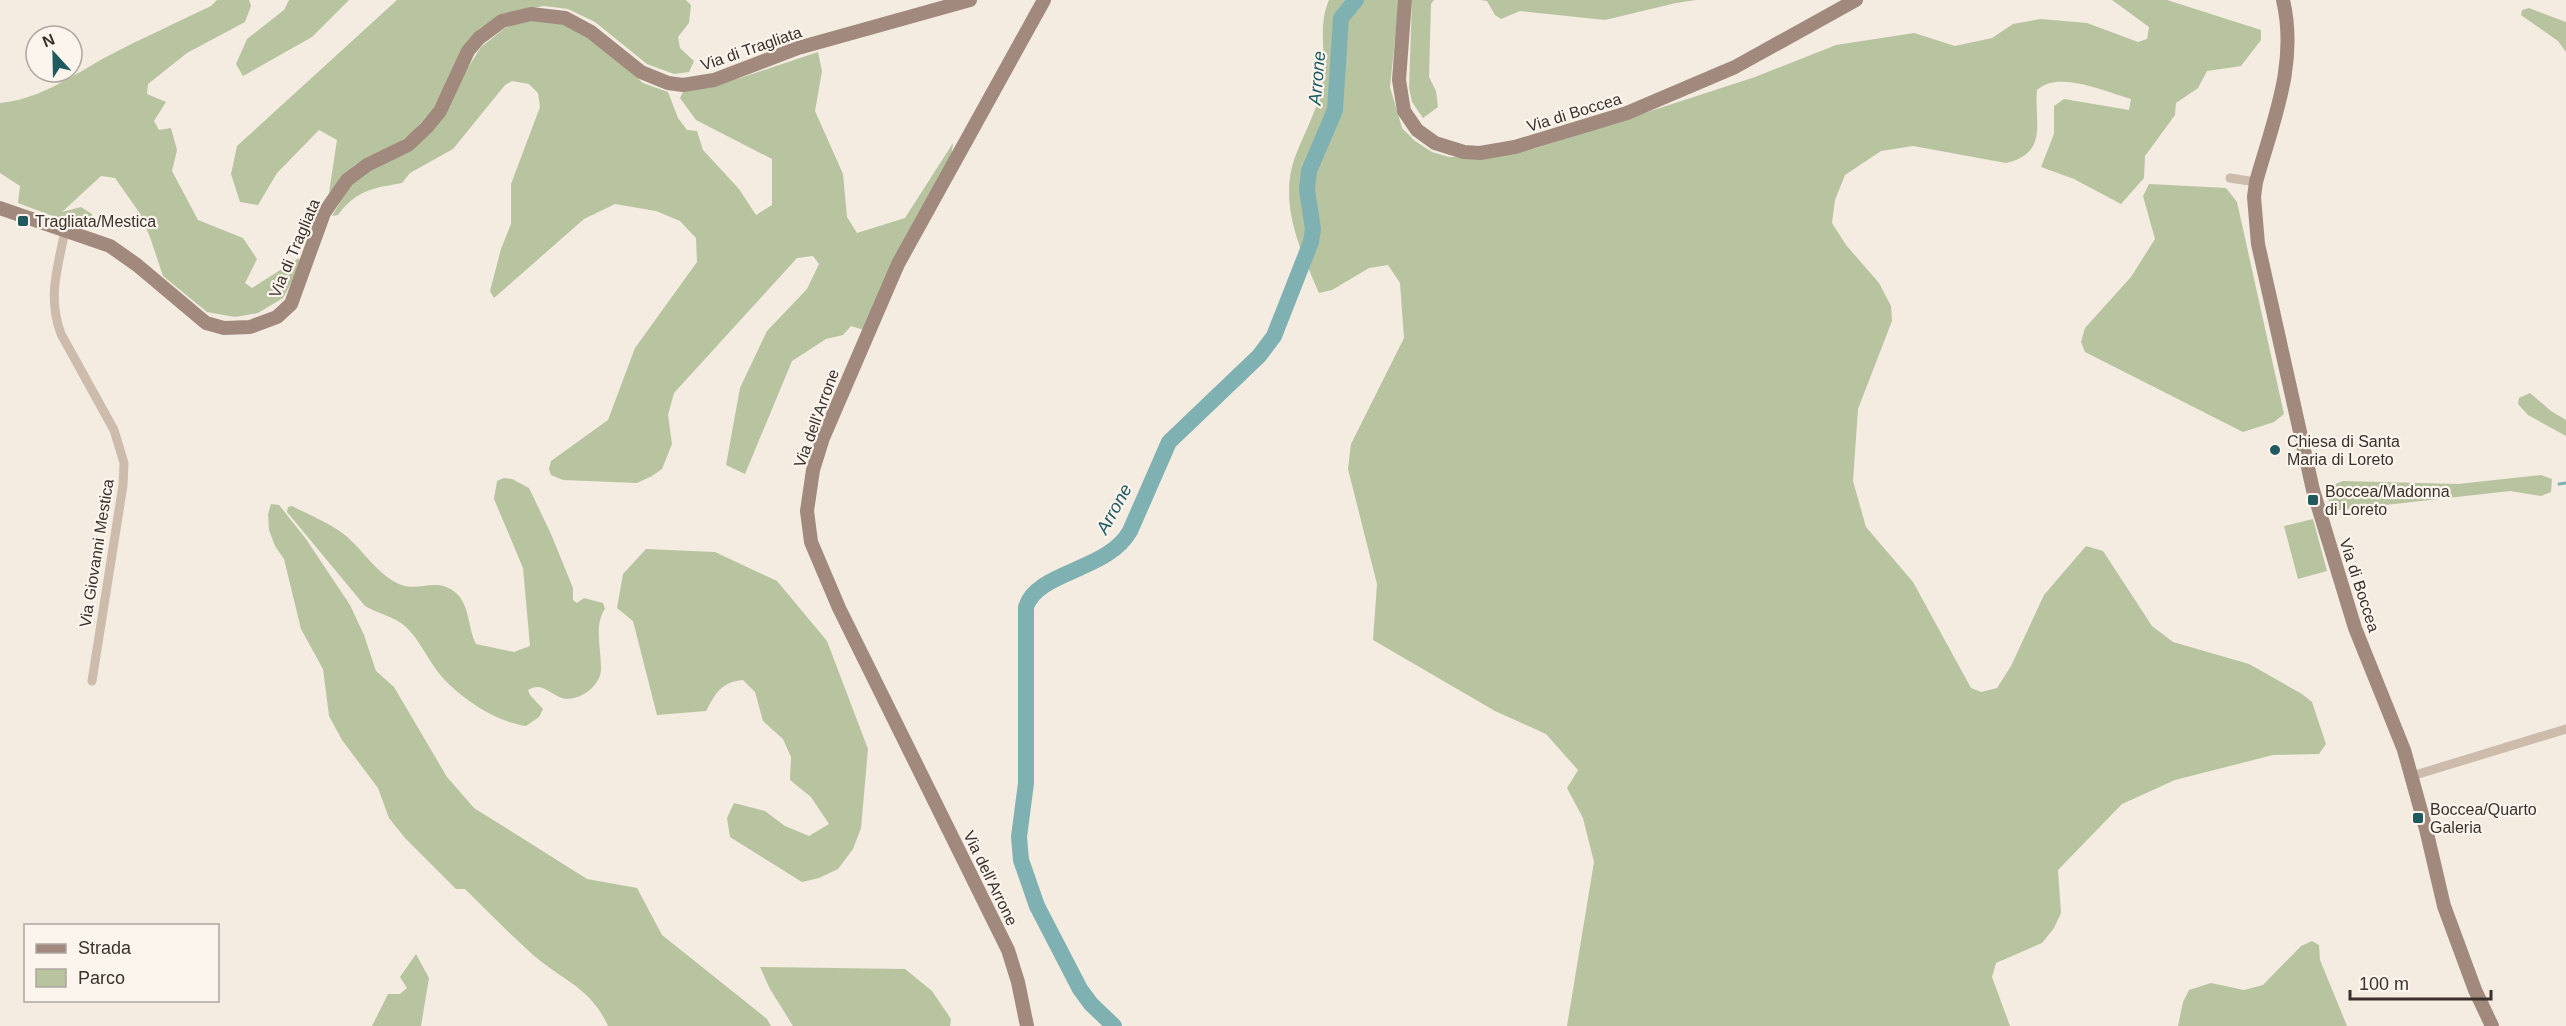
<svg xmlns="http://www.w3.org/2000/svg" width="2566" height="1026" font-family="Helvetica,sans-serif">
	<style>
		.green { fill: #b8c4a0 }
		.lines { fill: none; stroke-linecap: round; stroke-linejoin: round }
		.stream { stroke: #7fb0b2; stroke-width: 3 }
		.river { stroke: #7fb0b2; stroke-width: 16 }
		.street { stroke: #cdbbac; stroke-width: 9 }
		.secondary { stroke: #a18a7d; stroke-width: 14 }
		.poi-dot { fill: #1f5a5e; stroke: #fbf5ee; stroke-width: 2 }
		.labels { text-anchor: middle; stroke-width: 4.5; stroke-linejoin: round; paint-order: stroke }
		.street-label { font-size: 16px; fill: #3b302b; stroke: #fbf5ee }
		.poi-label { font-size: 16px; fill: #3b302b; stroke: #fbf5ee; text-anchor: start }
		.water-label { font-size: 18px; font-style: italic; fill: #1f5a5e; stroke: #fbf5ee }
	</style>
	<rect width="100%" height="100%" fill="#f4ebe1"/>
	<!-- green -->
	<g class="green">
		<path d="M217 0H249L251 6 245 22 187 53 148 84 147 94 166 102 154 121 159 130 171 128 177 150 172 171 198 220 243 238 257 259 245 283 252 288 299 258 301 266 283 298 258 313 235 317 207 312 163 276 150 237 139 212 115 178 101 176 62 212 81 207 92 214 94 228 50 215 18 203 20 186 0 173V103C40 99 72 76 106 57 140 39 176 23 211 6Z"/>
		<polygon points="289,0 349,0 312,37 243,76 236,64 247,39 284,10"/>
		<polygon points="397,0 686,0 691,5 689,23 678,37 680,48 694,61 689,72 674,74 647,64 595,22 568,9 544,6 502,14 480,28 465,47 433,109 411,134 383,153 355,165 329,193 337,140 319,130 277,173 258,205 240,202 231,174 237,146"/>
		<path d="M1329 0H1399L1390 87 1402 128 1415 141 1432 152 1449 157H1490L1537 148 1755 77 1836 45 1914 33 1955 46 1992 38 2013 24 2041 19 2087 23 2138 42 2147 39 2149 27 2112 0H2167L2261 30V40L2241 66 2207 71 2198 88 2176 103 2175 115 2145 156 2144 178 2121 204 2074 179 2041 167 2054 134V106L2064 99 2129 110 2131 99C2105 92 2059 70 2037 90 2034 123 2049 153 2006 163L1913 146 1881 151 1845 175 1835 200 1832 223 1846 245 1879 283 1891 306 1892 321 1858 409 1853 481 1866 527 1913 582 1971 688 1981 692 1997 688 2011 666 2044 595 2086 546 2103 551 2152 626 2173 642 2249 664 2302 694 2312 702 2326 744 2319 754 2273 755 2175 780 2122 804 2058 870 2061 913 2054 928 2042 943 1996 963 1992 977 2010 1026H1567L1594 862 1583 818 1567 788 1578 770 1546 734 1495 711 1373 640 1377 584 1348 469 1351 444 1404 338 1400 283 1388 265 1369 268 1332 290 1319 293C1301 252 1279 205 1294 160 1302 137 1315 115 1321 91 1329 61 1316 29 1329 0Z"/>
		<polygon points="1412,0 1434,0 1431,4 1429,77 1436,91 1438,107 1423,118 1412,102 1409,88"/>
		<polygon points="1481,0 1696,0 1676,3 1605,20 1520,11 1501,19 1495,15 1487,1"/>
		<polygon points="2529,8 2566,22 2566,52 2558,41 2521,15 2522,10"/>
		<path d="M526 20H560L603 47 643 83 668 92 678 118 687 130 697 131 703 150 739 189 756 215 772 205V159L696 120 680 98 683 92 740 78 818 52 822 71 815 111 843 174 847 217 857 233 905 218 953 143 951 160 864 330 851 326 843 335 826 339 792 361 745 474 726 465 740 388 767 331 807 289 819 264 813 256 797 258 674 393 668 415 672 444 662 469 652 476 637 483 563 480 551 475 549 469 551 461 608 420 635 348 697 262 696 238 680 221 656 211 615 204 584 219 494 298 490 291 501 249 511 224V184L540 107 538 93 529 84 512 81 505 85 453 149 410 173 402 183C374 188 356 190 338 215L332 216 353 181 369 169 407 153 436 126 462 77 481 47 505 28Z"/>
		<polygon points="2149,184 2226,188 2237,202 2284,414 2274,422 2243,432 2085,352 2081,342 2085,328 2131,277 2155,239 2143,196"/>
		<polygon points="2530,393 2551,411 2566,420 2566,436 2528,415 2518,404 2519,398"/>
		<polygon points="2541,475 2552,479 2551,492 2541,496 2510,491 2332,511 2327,495 2333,485 2343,481 2458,484"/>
		<path d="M504 478 512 479 529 488 551 534 573 588V600L577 603 584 598 603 603 605 609C594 624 601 649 601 668 602 685 579 703 562 698 550 694 541 681 528 690L530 695 543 709 539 717 526 726C497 722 463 700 443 678 430 664 422 644 409 630 396 616 380 615 365 606L287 512 288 507 292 506C309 515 330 523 345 535 363 550 377 574 399 584 418 593 436 576 456 593 470 605 468 629 476 644L514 652 530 646 523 568 494 499 497 481Z"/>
		<path d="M271 504 279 505 306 539 350 605 364 635 376 671 394 687 447 777 474 808 587 879 637 888 662 935 767 1019 771 1026H608C590 986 561 980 532 954 509 933 487 911 465 889H456L405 838 389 818 378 788 342 740 329 716 323 669 301 629 284 559 275 546 269 530 268 514Z"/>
		<polygon points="2313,519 2327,571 2298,579 2284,526"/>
		<path d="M646 549 715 552 777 581 827 641 868 749 861 828 853 849 838 869 819 878 802 882 730 837 727 818 734 803 765 811 785 826 809 836 829 824 811 797 790 780 791 757 783 739 763 721 755 692 743 680C721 682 716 693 706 711L657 715 633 621 617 608 623 574Z"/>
		<polygon points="2312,941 2319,945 2320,960 2347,1026 2178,1026 2183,1002 2189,990 2211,983 2244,990 2263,985 2301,946"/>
		<polygon points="416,954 429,978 421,1026 372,1026 388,994 400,994 407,988 400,977"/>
		<polygon points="760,967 905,969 932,991 951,1019 950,1026 793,1026 770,989"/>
	</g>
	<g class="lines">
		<!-- stream -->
		<polyline class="stream" points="2559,484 2566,483"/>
		<!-- river -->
		<path class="river" d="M1114 1026 1091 1004 1080 989 1037 906 1021 860 1019 837 1026 783V607C1037 571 1108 571 1130 531L1169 442 1259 356 1274 336 1311 242 1313 229 1307 190 1309 171 1335 110 1341 18 1356 0"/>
		<!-- street -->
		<g class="street">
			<polyline points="2230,178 2256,182"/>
			<path d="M65 230C58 268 47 296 61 334L114 430 124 463 123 485 92 681"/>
			<polyline points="2412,776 2566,729"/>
		</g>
		<!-- secondary -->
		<g class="secondary">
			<polyline points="1405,0 1399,80 1404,111 1417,130 1435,143 1464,152 1480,153 1515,147 1627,113 1735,67 1856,0"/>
			<path d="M2283 0C2298 64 2273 121 2256 182L2254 197 2258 244 2313 490 2355 628 2404 750 2426 829 2444 906 2475 990 2492 1026"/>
			<polyline points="0,208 110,246 137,265 206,323 224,328 250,327 277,317 291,304 324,213 347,180 367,165 408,145 427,127 440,111 468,51 479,38 502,21 531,14 565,18 591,32 641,72 668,83 683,85 714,80 798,48 970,0"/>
			<polyline points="1027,1026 1018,982 1008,950 839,608 811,542 807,511 813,470 823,438 898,264 1044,0"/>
		</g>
	</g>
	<!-- markers -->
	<g class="poi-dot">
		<rect x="17" y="215" width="12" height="12" rx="3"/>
		<circle cx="2275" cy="450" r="6"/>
		<rect x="2307" y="494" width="12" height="12" rx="3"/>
		<rect x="2412" y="812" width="12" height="12" rx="3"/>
	</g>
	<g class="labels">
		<!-- street labels -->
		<g class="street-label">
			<text transform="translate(751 48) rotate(-19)" y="6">Via di Tragliata</text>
			<text transform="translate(1574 112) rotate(-17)" y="6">Via di Boccea</text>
			<text transform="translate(294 248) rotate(-67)" y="6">Via di Tragliata</text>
			<text transform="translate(816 418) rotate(-70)" y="6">Via dell'Arrone</text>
			<text transform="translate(96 553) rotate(-81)" y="6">Via Giovanni Mestica</text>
			<text transform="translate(2360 585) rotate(72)" y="6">Via di Boccea</text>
			<text transform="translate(991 878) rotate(64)" y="6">Via dell'Arrone</text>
		</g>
		<!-- poi labels -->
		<g class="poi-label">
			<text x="35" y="227">Tragliata/Mestica</text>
			<text x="2287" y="447">Chiesa di Santa<tspan x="2287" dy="18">Maria di Loreto</tspan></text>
			<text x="2325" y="497">Boccea/Madonna<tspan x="2325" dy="18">di Loreto</tspan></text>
			<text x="2430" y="815">Boccea/Quarto<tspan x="2430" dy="18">Galeria</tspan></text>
		</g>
		<!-- water labels -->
		<g class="water-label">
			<text transform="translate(1317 78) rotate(-85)" y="6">Arrone</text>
			<text transform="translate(1114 509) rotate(-61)" y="6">Arrone</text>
		</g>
	</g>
	<!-- legend -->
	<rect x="24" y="924" width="195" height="78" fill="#fbf5ee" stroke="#aea6a0" stroke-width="1.5"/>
	<rect x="36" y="944" width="30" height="9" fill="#a18a7d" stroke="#aea6a0" stroke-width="1.5"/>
	<text x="78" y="954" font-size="18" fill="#3b302b">Strada</text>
	<rect x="36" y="969" width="30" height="18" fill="#b8c4a0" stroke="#aea6a0" stroke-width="1.5"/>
	<text x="78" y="984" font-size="18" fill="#3b302b">Parco</text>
	<!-- north arrow -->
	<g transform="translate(54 54) rotate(338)"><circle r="28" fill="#fbf5ee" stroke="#aea6a0" stroke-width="1.5"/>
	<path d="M0-4.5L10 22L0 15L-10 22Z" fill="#1f5a5e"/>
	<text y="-9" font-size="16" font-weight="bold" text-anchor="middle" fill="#3b302b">N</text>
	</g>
	<!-- scale -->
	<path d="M2350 990v9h141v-9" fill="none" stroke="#3b302b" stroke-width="3"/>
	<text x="2359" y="990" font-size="18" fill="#3b302b" stroke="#fbf5ee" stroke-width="4.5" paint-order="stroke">100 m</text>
</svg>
